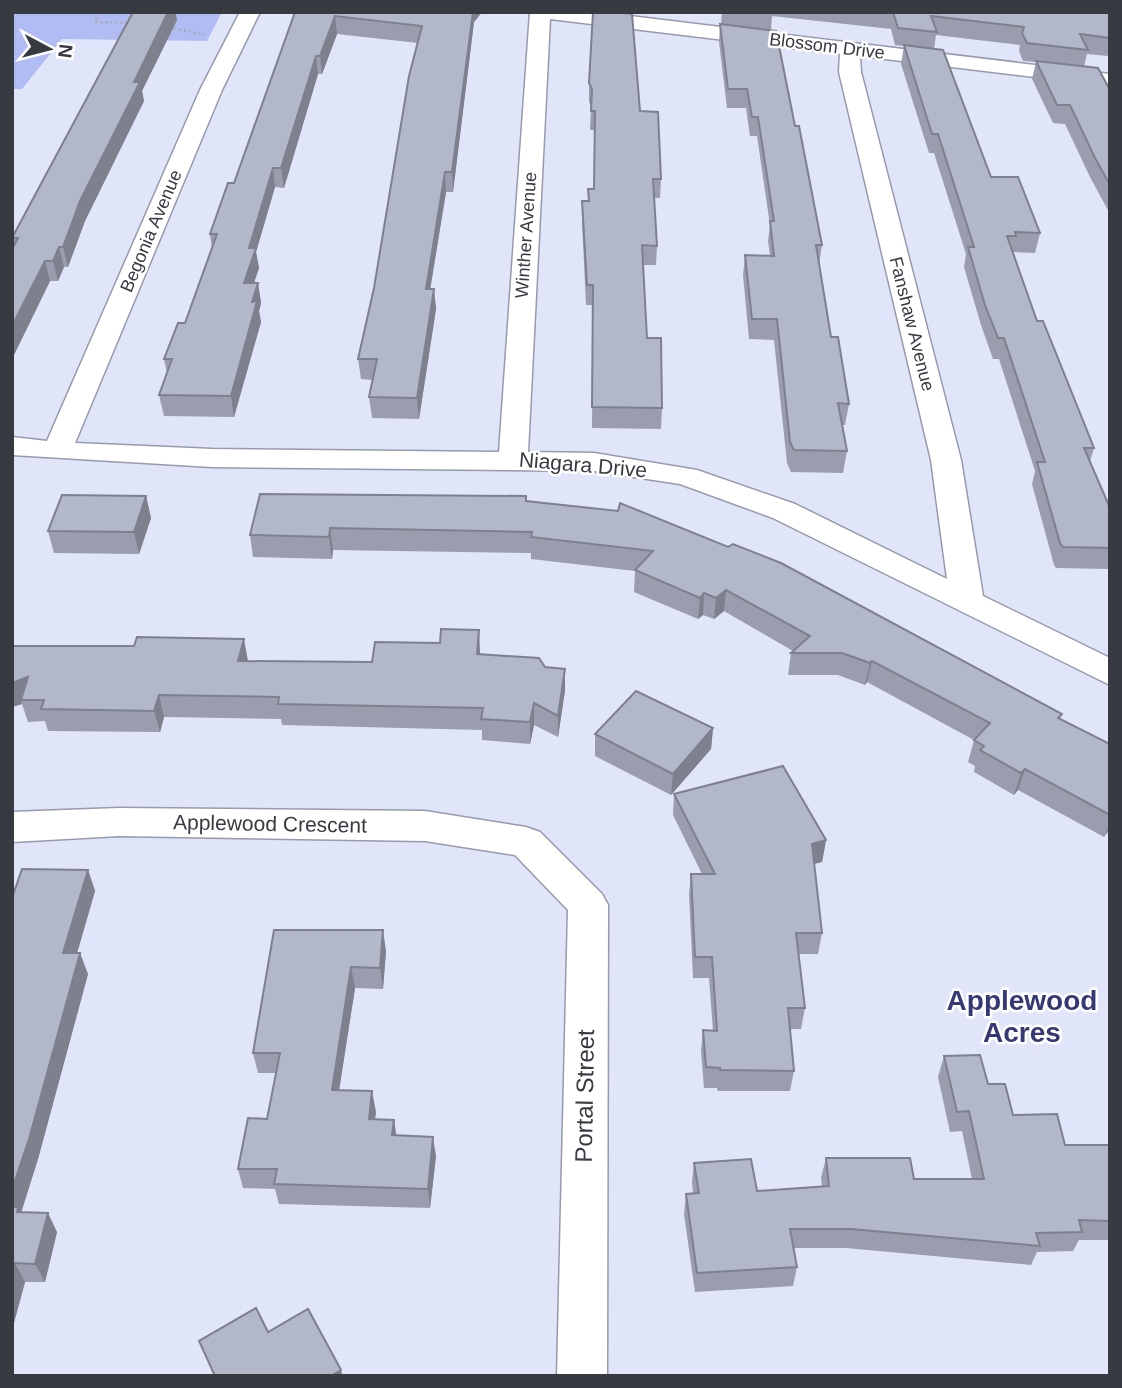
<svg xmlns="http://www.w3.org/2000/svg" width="1122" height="1388" font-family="Arial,sans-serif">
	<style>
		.green { fill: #b1bbf4 }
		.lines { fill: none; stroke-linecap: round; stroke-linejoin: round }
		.minor-casing { stroke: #979aad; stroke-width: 3 }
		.path { stroke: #a9adbc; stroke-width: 2.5; stroke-dasharray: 2.5 2.5; stroke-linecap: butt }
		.minor { fill: #fff; fill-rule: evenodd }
		.wall { fill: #9a9dae }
		.shaded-wall { fill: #7d808d }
		.building { fill: #b3b7ca; stroke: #7d808d; stroke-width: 2 }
		.labels { text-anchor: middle; stroke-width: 5; stroke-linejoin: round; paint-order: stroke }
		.far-street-label { font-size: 18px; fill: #383a41; stroke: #fff }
		.street-label { font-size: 21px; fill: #383a41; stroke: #fff }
		.near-street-label { font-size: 24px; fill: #383a41; stroke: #fff }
		.near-neighbourhood-label { font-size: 28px; font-weight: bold; fill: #343974; stroke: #fff }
	</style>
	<rect width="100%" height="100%" fill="#e1e5f9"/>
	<!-- green -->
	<polygon class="green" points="12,12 222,12 207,41 62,39 22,89 12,89"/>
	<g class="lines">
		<!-- minor casing -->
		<g class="minor-casing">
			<g id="minor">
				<path d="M240 12H260L222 90 75 443 212 449 499 452 530 12H597L1110 74V86L860 56 861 72 961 460 983 596 1110 658V685L773 518 680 484 594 471 212 467 12 455V437L47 441 200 90ZM550 19 840 54 839 72 931 460 947 579 795 504 697 470 594 453 528 452Z"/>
				<polygon points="119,808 425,811 526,827 540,832 602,894 608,905 607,1376 557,1376 568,910 515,855 425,841 119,836 12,842 12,812"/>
			</g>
		</g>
		<!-- path -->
		<g class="path">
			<polyline points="99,13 95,22 133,23"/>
			<polyline points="169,27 205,35"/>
		</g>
		<!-- minor -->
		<use href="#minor" class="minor"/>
	</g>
	<!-- wall -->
	<g class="wall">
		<polygon points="133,12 175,12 177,20 142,91 144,101 85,221 68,267 64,267 58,281 50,281 12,359 12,249 14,245 12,238"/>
		<polygon points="295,12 482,12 474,22 453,192 446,192 430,289 434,289 436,309 419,419 372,418 369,397 373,380 361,379 358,359 374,288 418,43 337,34 322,74 318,74 284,188 275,187 256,252 259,268 254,283 258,283 261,303 259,311 261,322 234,417 164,416 159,395 167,373 164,359 185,323 212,249 210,234 234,183"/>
		<polygon points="722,12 1110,12 1110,50 1108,56 1087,54 1084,67 1110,90 1110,214 1090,177 1065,124 1053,123 1032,79 1036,62 1023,61 1019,51 1020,45 936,35 934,49 991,177 1040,233 1035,253 1013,252 1037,321 1094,448 1090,461 1110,508 1110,569 1056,568 1054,565 1032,484 1035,471 999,359 993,359 981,325 964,267 966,254 934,153 929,153 901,64 904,46 895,45 891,29 772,16 771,30 795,126 822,245 819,265 831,337 849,404 845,425 842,425 847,451 843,473 791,472 787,463 774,340 749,339 743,275 745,255 770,255 768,241 770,225 757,136 750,136 746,108 727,108 719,42 720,24 721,24"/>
		<polygon points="589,83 640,111 661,179 660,198 654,198 657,246 656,265 643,265 647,338 662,408 661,429 592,428 593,305 586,305 582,221 582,201 588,201 594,189 595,130 590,130 591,106 589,102"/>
		<polygon points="146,496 151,518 139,554 54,553 48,531"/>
		<polygon points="526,501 1062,714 1060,719 1110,744 1110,834 1107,833 1104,837 1018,790 1014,795 974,772 975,766 968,762 974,740 867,682 865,685 838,675 788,675 791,653 793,651 724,611 714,619 703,615 698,619 634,592 635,571 531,559 531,553 333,550 332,559 253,557 250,535"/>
		<polygon points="12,646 248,661 372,662 480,654 545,667 565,669 565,690 558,737 534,725 530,744 482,740 482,730 282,725 281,719 164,717 160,732 48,731 45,721 28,722 22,704 12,707"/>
		<polygon points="713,728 711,749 671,795 595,756 595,734"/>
		<polygon points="674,794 826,840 822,862 814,864 822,933 818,954 798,954 805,1008 801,1029 790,1029 794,1071 790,1091 718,1091 717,1088 704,1088 701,1051 703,1030 713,1031 709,978 693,978 689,895 691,874 702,874 673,815"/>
		<polygon points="88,870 95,891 77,953 88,974 38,1159 21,1212 57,1232 45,1282 25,1282 12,1330 12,898"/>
		<polygon points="274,930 386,951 383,989 355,988 339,1090 376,1112 375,1119 394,1120 396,1135 436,1156 430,1208 279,1204 275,1189 243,1188 238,1169 267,1119 276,1073 258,1073 253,1053"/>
		<polygon points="944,1056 988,1084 1013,1115 1065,1145 1110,1145 1110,1240 1079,1240 1073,1251 1037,1252 1031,1265 846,1248 794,1248 797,1267 793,1286 695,1292 684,1214 686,1194 693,1193 692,1182 694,1163 757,1191 822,1186 821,1178 826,1158 914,1179 972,1179 962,1131 950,1132 938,1077"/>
		<polygon points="268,1332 341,1370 342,1376 214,1376 199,1341"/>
	</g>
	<!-- shaded-wall -->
	<g class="shaded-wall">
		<polygon points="168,12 175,12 177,20 142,91 144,101 85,221 68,267 63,247 80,201 134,82"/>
		<polygon points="473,12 482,12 474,22 453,192 452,172"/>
		<polygon points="335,16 337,34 322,74 320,56"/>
		<polygon points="316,56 318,74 284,188 281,168"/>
		<polygon points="273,168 275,187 256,252 259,268 247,303 244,283 249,248"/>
		<polygon points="445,172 446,192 427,309 426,289"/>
		<polygon points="59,247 64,267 58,281 53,261"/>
		<polygon points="45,261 50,281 12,359 12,326"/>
		<polygon points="258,283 261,303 259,311 261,322 234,417 231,396 252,302"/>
		<polygon points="434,289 436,309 419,419 417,398"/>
		<polygon points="146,496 151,518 139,554 134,532"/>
		<polygon points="330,528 333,550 332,559 329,537"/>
		<polygon points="726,590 724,611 714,619 716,598"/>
		<polygon points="704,593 703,615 698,619 700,598"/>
		<polygon points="479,630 480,652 478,676 477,654"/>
		<polygon points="244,639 248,661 242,683 238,661"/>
		<polygon points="872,661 867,682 865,685 870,663"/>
		<polygon points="565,669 565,690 558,737 558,716"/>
		<polygon points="28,677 21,700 22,704 12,707 12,683"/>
		<polygon points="159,695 164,717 160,732 154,711"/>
		<polygon points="534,703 534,725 530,744 530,722"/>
		<polygon points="713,728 711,749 671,795 673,774"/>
		<polygon points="1025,769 1018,790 1014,795 1021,773"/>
		<polygon points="1110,822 1110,826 1104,837"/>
		<polygon points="826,840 822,862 808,865 812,844"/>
		<polygon points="88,870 95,891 71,974 63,953"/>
		<polygon points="383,930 386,951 383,989 380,968"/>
		<polygon points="80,953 88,974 38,1159 21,1213 12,1218 12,1189"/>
		<polygon points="351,967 355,988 336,1110 332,1090"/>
		<polygon points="372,1091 376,1112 372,1139 369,1119"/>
		<polygon points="394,1120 397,1140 392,1135"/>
		<polygon points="433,1137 436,1156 430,1208 428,1189"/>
		<polygon points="48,1213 57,1232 45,1282 35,1264"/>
		<polygon points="15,1263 25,1282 12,1330 12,1273"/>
		<polygon points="341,1370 342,1376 331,1376"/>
	</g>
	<!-- building -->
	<g class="building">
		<polygon points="133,12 168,12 134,82 140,82 80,201 63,247 59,247 53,261 45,261 12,326 12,249 18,238 12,238"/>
		<polygon points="295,12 473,12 452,172 445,172 426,289 434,289 417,398 369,397 377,359 358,359 374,288 409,76 422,26 335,16 320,56 316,56 281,168 273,168 249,248 256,248 244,283 258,283 252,302 257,301 231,396 159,395 172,359 164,359 178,323 185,323 217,234 210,234 228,183 234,183"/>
		<polygon points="593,12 617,12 632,14 640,111 658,112 661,179 653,179 657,246 642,245 647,338 661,338 662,408 592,407 593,285 587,285 582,201 589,201 588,189 594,189 595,111 591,111 592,89 589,83"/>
		<polygon points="893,12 1110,12 1110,38 1080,34 1088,50 1027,43 1022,33 1024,27 931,16 937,32 898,28"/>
		<polygon points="720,24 776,31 795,126 799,126 822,245 816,245 831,337 838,337 849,404 838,403 847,451 794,450 790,442 777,319 752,319 745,255 774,256 770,221 774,221 758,117 752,117 747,89 728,89"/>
		<polygon points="904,45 943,50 991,177 1018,177 1040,233 1015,232 1016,236 1007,236 1037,321 1043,321 1094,448 1084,448 1110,508 1110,548 1063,547 1060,543 1037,462 1045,462 1004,338 998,338 985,305 968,247 974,247 938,134 932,134"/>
		<polygon points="1036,61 1098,68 1110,90 1110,185 1095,158 1070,105 1057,105"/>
		<polygon points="260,494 526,496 526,501 618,511 620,503 728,547 733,544 781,563 1062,714 1058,718 1110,744 1110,815 1025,769 1021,773 980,750 984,746 974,740 990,723 872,661 870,663 842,653 791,653 810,636 726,590 716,598 704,593 700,598 635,570 653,551 531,537 532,532 330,528 329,537 250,535"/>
		<polygon points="62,495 146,496 134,532 48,531"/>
		<polygon points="441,629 479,630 477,654 539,658 545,667 565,669 558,716 534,703 530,722 481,719 483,708 278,704 279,697 159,695 154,711 41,709 44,700 21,700 28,677 12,683 12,646 134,646 137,637 244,639 238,661 372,662 375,642 440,643"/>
		<polygon points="636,691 713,728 673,774 595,734"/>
		<polygon points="783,766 826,840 812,844 822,933 796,933 805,1008 788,1008 794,1071 720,1070 720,1068 706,1067 703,1030 717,1031 712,957 695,957 691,874 715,874 674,794"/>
		<polygon points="22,869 88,870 63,953 80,953 29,1139 12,1189 12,898"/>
		<polygon points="274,930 383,930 380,968 351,967 332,1090 372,1091 369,1119 394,1120 392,1135 433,1137 428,1189 274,1184 277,1169 238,1169 248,1118 267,1119 280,1053 253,1053"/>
		<polygon points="980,1055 988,1084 1005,1084 1013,1115 1057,1114 1065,1145 1110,1145 1110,1221 1079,1220 1082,1232 1036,1233 1040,1246 851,1229 790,1229 797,1267 697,1273 686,1194 699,1193 694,1163 751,1159 757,1191 829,1186 826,1158 910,1158 914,1179 984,1179 969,1111 957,1112 944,1056"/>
		<polygon points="12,1207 18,1207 17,1212 48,1213 35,1264 15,1263 12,1273"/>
		<polygon points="256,1308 268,1332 308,1309 341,1370 331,1376 215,1376 199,1341"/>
	</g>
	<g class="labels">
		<!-- far-street labels -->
		<g class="far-street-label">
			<text transform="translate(827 46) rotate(7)" y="6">Blossom Drive</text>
			<text transform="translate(151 231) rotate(-67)" y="6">Begonia Avenue</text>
			<text transform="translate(526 235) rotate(-86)" y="6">Winther Avenue</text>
			<text transform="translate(912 324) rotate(76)" y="6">Fanshaw Avenue</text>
		</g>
		<!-- street labels -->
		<g class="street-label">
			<text transform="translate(583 465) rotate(5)" y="7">Niagara Drive</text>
			<text transform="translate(270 824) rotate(1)" y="7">Applewood Crescent</text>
		</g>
		<!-- near-street labels -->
		<g class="near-street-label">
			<text transform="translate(585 1096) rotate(-89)" y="8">Portal Street</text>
		</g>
		<!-- near-neighbourhood labels -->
		<g class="near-neighbourhood-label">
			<text x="1022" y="1010">Applewood<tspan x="1022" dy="32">Acres</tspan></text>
		</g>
	</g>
	<!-- border -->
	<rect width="1122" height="1388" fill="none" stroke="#383a41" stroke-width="28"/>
	<!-- north arrow -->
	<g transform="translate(49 49) rotate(97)" stroke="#ffffff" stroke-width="5" paint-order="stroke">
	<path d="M0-5L12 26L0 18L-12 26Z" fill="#383a41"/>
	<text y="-10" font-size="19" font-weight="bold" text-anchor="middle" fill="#383a41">N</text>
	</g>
</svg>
